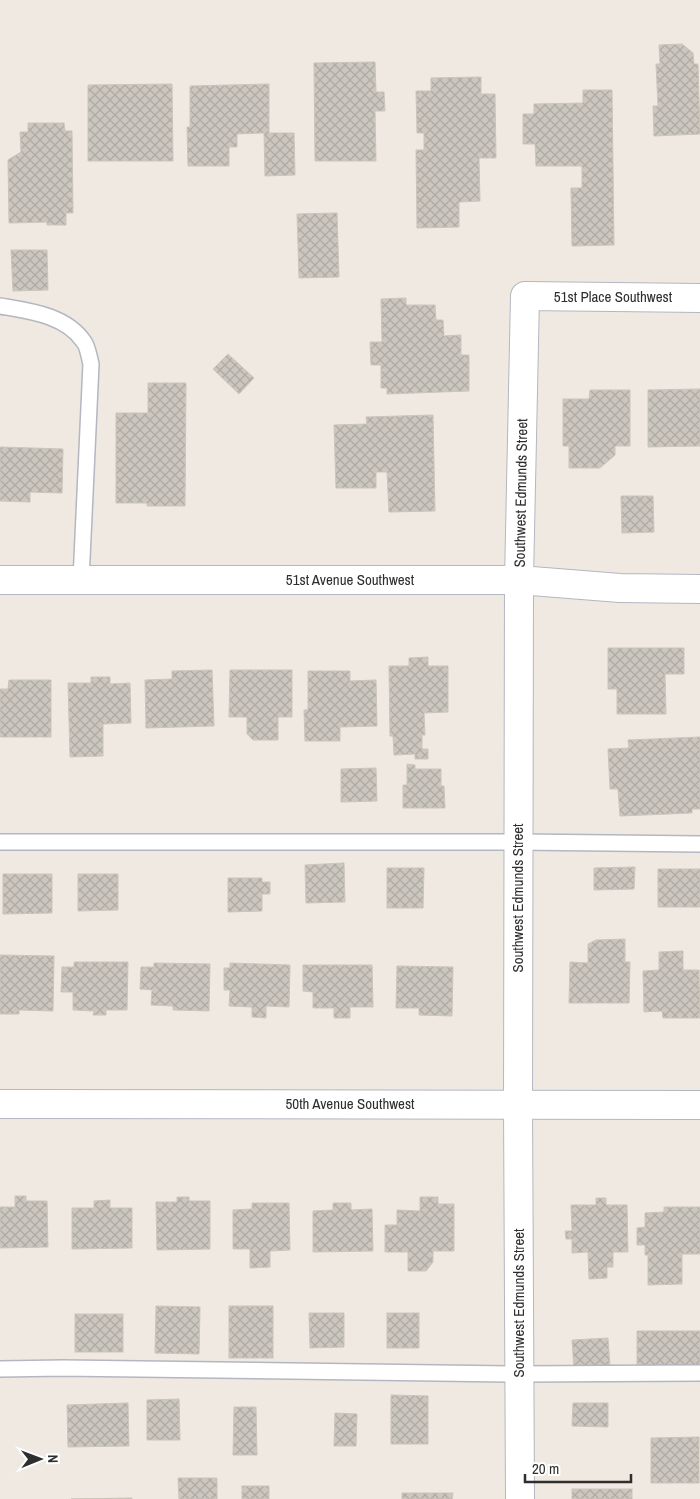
<svg xmlns="http://www.w3.org/2000/svg" width="700" height="1499" font-family="'Archivo Narrow',sans-serif">
	<style>
		.building { fill: url(#building-cross-hatch); stroke: #cbc5ba }
		.lines { fill: none; stroke-linecap: round; stroke-linejoin: round }
		.service-casing { stroke: #b4b7c1; stroke-width: 18 }
		.minor-casing { stroke: #b4b7c1; stroke-width: 30 }
		.service { stroke: #fff; stroke-width: 15 }
		.minor { stroke: #fff; stroke-width: 28 }
		.labels { text-anchor: middle; stroke-width: 4.5; stroke-linejoin: round; paint-order: stroke }
		.street-label { font-size: 15px; fill: #2e2e2e; stroke: #fff }
	</style>
	<defs>
		<pattern id="building-cross-hatch" width="8" height="8" patternUnits="userSpaceOnUse" patternTransform="scale(1.25)"><rect width="8" height="8" fill="#cbc7bf"/><path d="M0 0l8 8M0 8l8-8" fill="none" stroke="#afaba4"/></pattern>
	</defs>
	<rect width="100%" height="100%" fill="#efe9e1"/>
	<!-- building -->
	<g class="building">
		<polygon points="682,44 693,53 694,64 698,64 700,134 654,136 653,106 658,106 656,64 660,64 659,45"/>
		<polygon points="375,62 376,92 384,92 385,111 375,111 376,161 315,161 314,63"/>
		<polygon points="481,77 481,94 495,94 496,158 479,158 480,201 459,202 459,227 417,228 416,150 424,150 424,133 417,133 416,91 431,91 431,78"/>
		<polygon points="172,84 173,161 88,161 88,85"/>
		<polygon points="269,84 269,133 294,133 295,175 265,176 264,133 237,134 237,147 229,147 229,166 188,166 187,127 190,127 190,86"/>
		<polygon points="583,90 612,90 614,245 572,246 571,188 582,188 582,166 536,166 535,144 523,144 523,114 534,114 534,104 583,103"/>
		<polygon points="28,123 64,123 65,131 72,131 73,213 66,213 66,225 47,225 47,222 9,223 8,160 21,152 20,132 28,132"/>
		<polygon points="337,213 339,277 299,278 297,214"/>
		<polygon points="11,250 47,250 48,290 13,291"/>
		<polygon points="406,298 406,305 435,305 436,320 443,320 444,336 461,335 461,355 469,355 469,391 387,394 387,388 381,388 381,365 371,365 370,342 382,342 381,299"/>
		<polygon points="228,354 254,378 239,394 213,369"/>
		<polygon points="148,383 186,383 185,506 147,506 147,503 116,503 116,413 148,413"/>
		<polygon points="700,389 700,446 648,447 648,390"/>
		<polygon points="590,390 630,390 630,446 615,446 615,455 600,468 569,468 569,446 563,446 563,399 589,399"/>
		<polygon points="433,415 435,511 389,512 387,472 376,472 376,488 336,488 334,425 367,424 366,417"/>
		<polygon points="0,447 63,449 62,493 30,492 30,502 0,501"/>
		<polygon points="621,496 653,496 654,532 622,533"/>
		<polygon points="608,648 684,648 684,674 665,674 666,714 617,714 617,689 608,689"/>
		<polygon points="428,657 428,666 448,666 448,712 424,713 425,735 422,735 422,749 428,749 428,759 415,759 415,754 394,755 393,736 390,736 389,666 409,666 409,658"/>
		<polygon points="212,670 214,726 146,728 145,680 172,679 172,671"/>
		<polygon points="230,670 292,670 292,717 278,717 278,740 253,740 247,734 247,717 229,717"/>
		<polygon points="308,671 350,671 350,681 376,680 377,726 340,727 340,741 305,741 304,710 308,710"/>
		<polygon points="91,677 110,677 110,684 130,683 131,723 103,724 103,756 70,757 68,683 91,683"/>
		<polygon points="9,680 51,680 51,737 0,737 0,689 8,689"/>
		<polygon points="700,737 700,809 692,809 692,813 620,816 618,789 610,789 608,749 629,748 628,740"/>
		<polygon points="407,764 415,765 415,769 441,769 441,786 444,786 445,808 403,808 403,785 407,785"/>
		<polygon points="376,768 377,801 341,802 341,769"/>
		<polygon points="344,863 345,902 306,903 305,865"/>
		<polygon points="635,867 634,889 594,890 594,868"/>
		<polygon points="387,868 424,868 423,908 387,908"/>
		<rect x="658" y="869" width="42" height="38"/>
		<polygon points="3,874 52,874 52,913 3,914"/>
		<polygon points="78,874 118,874 118,910 78,911"/>
		<polygon points="228,878 262,878 262,882 270,882 270,894 262,894 262,911 228,912"/>
		<polygon points="625,939 625,962 630,962 629,1003 569,1003 570,962 588,963 588,944 596,940"/>
		<polygon points="683,951 683,970 699,970 700,1018 663,1018 662,1011 644,1012 643,971 659,970 659,952"/>
		<polygon points="0,955 54,956 53,1011 19,1010 19,1014 0,1014"/>
		<polygon points="74,962 128,962 127,1010 106,1010 106,1015 93,1015 94,1011 73,1010 73,992 61,992 62,967 74,967"/>
		<polygon points="154,963 210,964 209,1011 173,1010 173,1006 151,1005 152,990 140,989 141,967 154,967"/>
		<polygon points="230,963 290,965 289,1007 266,1006 266,1018 252,1017 252,1007 229,1006 230,990 224,990 224,968 230,968"/>
		<polygon points="303,965 372,965 373,1007 350,1007 350,1018 334,1018 334,1008 313,1008 313,992 303,991"/>
		<polygon points="397,966 453,967 452,1016 419,1015 419,1008 396,1008"/>
		<polygon points="15,1196 26,1196 26,1201 47,1201 48,1247 0,1248 0,1207 15,1207"/>
		<polygon points="177,1197 189,1197 189,1201 210,1201 210,1249 157,1250 156,1202 177,1202"/>
		<polygon points="420,1197 438,1197 438,1204 454,1204 454,1251 433,1251 433,1262 426,1271 408,1271 408,1252 385,1252 385,1225 397,1225 397,1210 420,1211"/>
		<polygon points="596,1198 606,1198 606,1205 627,1205 628,1252 613,1252 613,1267 607,1267 607,1278 589,1279 588,1252 572,1253 572,1239 566,1239 565,1231 572,1231 571,1205 596,1205"/>
		<polygon points="110,1200 110,1208 132,1208 132,1248 72,1249 72,1208 94,1208 94,1201"/>
		<polygon points="252,1203 289,1203 290,1250 270,1251 270,1267 250,1268 250,1249 233,1249 233,1210 252,1209"/>
		<polygon points="333,1203 351,1203 351,1210 372,1209 373,1251 313,1252 313,1211 333,1210"/>
		<polygon points="664,1207 700,1207 700,1254 682,1254 682,1284 648,1285 648,1255 645,1255 645,1245 637,1245 637,1228 645,1227 645,1213 664,1212"/>
		<polygon points="156,1306 200,1307 199,1354 155,1353"/>
		<rect x="229" y="1306" width="44" height="52"/>
		<polygon points="309,1313 344,1313 344,1347 310,1348"/>
		<rect x="387" y="1313" width="32" height="35"/>
		<rect x="75" y="1314" width="48" height="38"/>
		<polygon points="637,1331 700,1331 700,1368 637,1369"/>
		<polygon points="608,1338 610,1366 574,1369 572,1340"/>
		<polygon points="391,1395 428,1396 428,1444 391,1444"/>
		<polygon points="179,1399 180,1440 147,1440 147,1400"/>
		<polygon points="128,1403 129,1446 68,1447 67,1405"/>
		<polygon points="573,1403 608,1403 608,1427 572,1426"/>
		<polygon points="234,1407 256,1407 257,1455 233,1455"/>
		<polygon points="335,1413 357,1414 356,1446 334,1446"/>
		<polygon points="699,1437 699,1483 651,1483 651,1438"/>
		<polygon points="178,1478 217,1478 217,1499 179,1499"/>
		<rect x="242" y="1486" width="27" height="13"/>
		<rect x="572" y="1489" width="60" height="10"/>
		<polygon points="402,1493 453,1493 452,1499 402,1499"/>
		<polygon points="132,1498 132,1499 71,1499"/>
	</g>
	<g class="lines">
		<!-- service casing -->
		<g class="service-casing">
			<g id="service">
				<path d="M0 306C29 311 66 315 84 342 88 347 89 357 91 364L81 580"/>
				<polyline points="0,842 518,842 700,844"/>
				<polyline points="0,1369 63,1368 519,1374 700,1373"/>
			</g>
		</g>
		<!-- minor casing -->
		<g class="minor-casing">
			<g id="minor">
				<polyline points="0,580 519,580 620,588 700,589"/>
				<polyline points="0,1104 700,1105"/>
				<polyline points="520,1499 518,1105 519,580 525,296 700,298"/>
			</g>
		</g>
		<!-- service -->
		<use href="#service" class="service"/>
		<!-- minor -->
		<use href="#minor" class="minor"/>
	</g>
	<g class="labels">
		<!-- street labels -->
		<g class="street-label">
			<text x="613" y="302">51st Place Southwest</text>
			<text transform="translate(521 493) rotate(-89)" y="5">Southwest Edmunds Street</text>
			<text x="350" y="585">51st Avenue Southwest</text>
			<text transform="translate(518 898) rotate(-90)" y="5">Southwest Edmunds Street</text>
			<text x="350" y="1109">50th Avenue Southwest</text>
			<text transform="translate(519 1303) rotate(-90)" y="5">Southwest Edmunds Street</text>
		</g>
	</g>
	<!-- north arrow -->
	<g transform="translate(40 1459) rotate(89)" stroke="#ffffff" stroke-width="4" paint-order="stroke">
	<path d="M0-4L9 19L0 12L-9 19Z" fill="#2e2e2e"/>
	<text y="-8" font-size="14" font-weight="bold" text-anchor="middle" fill="#2e2e2e">N</text>
	</g>
	<!-- scale -->
	<path d="M525 1474v8h106v-8" fill="none" stroke="#2e2e2e" stroke-width="2.5"/>
	<text x="532" y="1474" font-size="15" fill="#2e2e2e" stroke="#ffffff" stroke-width="4" paint-order="stroke">20 m</text>
</svg>
